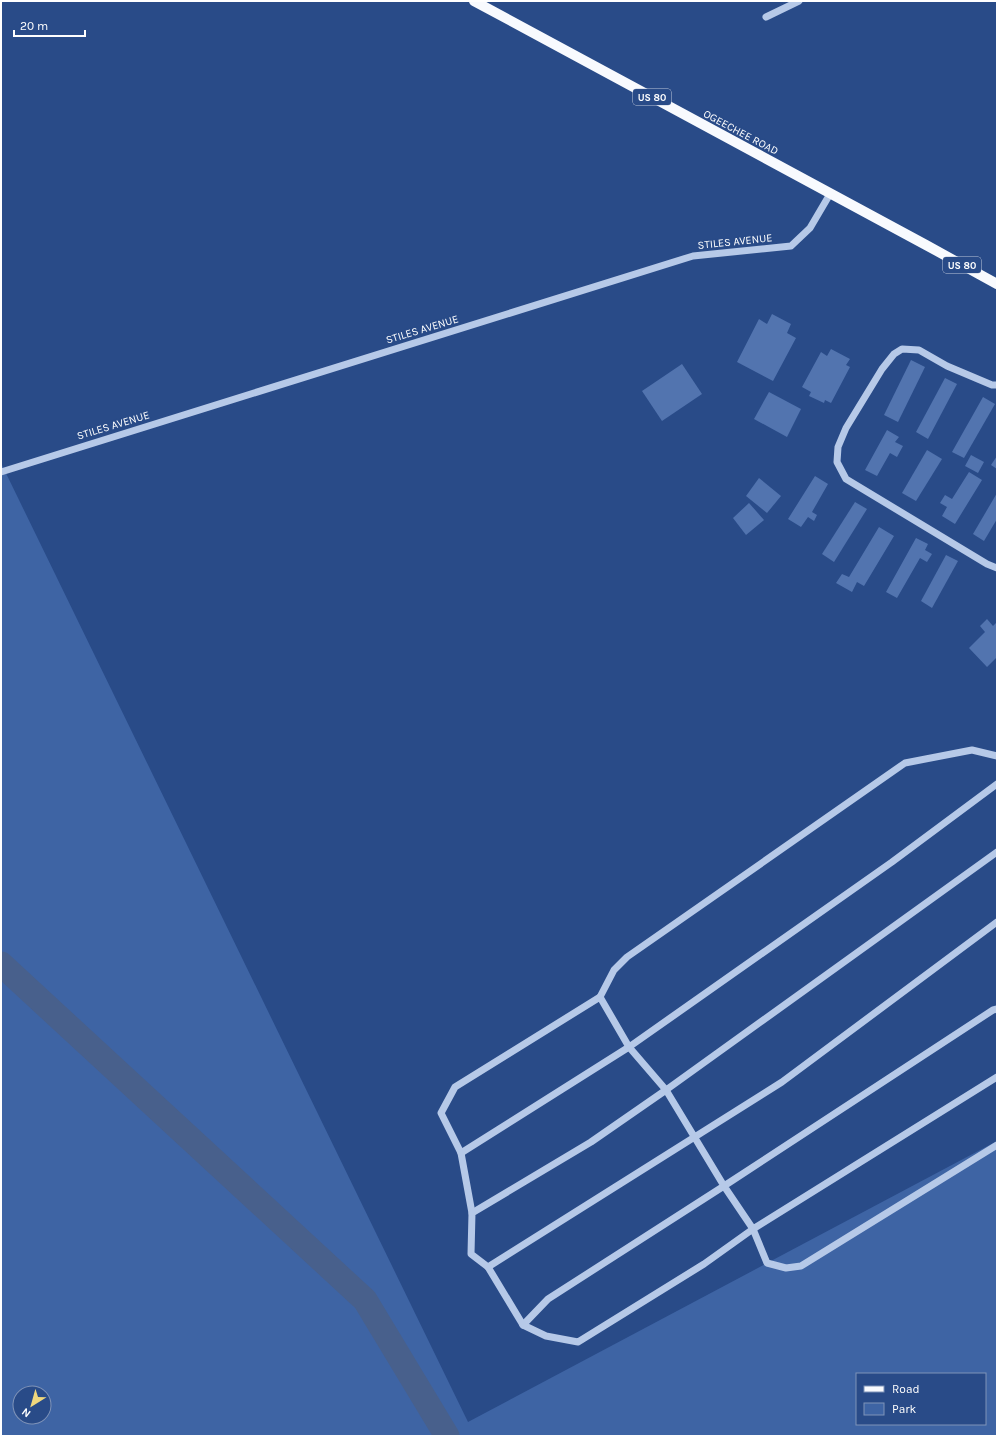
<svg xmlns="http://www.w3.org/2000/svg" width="998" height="1437" font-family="Karla,sans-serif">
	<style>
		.green { fill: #3e64a4; fill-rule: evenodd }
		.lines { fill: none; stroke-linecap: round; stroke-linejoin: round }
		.canal { stroke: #48608c; stroke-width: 25 }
		.building { fill: #5274af }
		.minor { stroke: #b6c9e8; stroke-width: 7 }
		.major { stroke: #f8fafe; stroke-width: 10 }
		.labels { text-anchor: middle; stroke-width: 3.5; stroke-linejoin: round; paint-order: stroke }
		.shield { fill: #294b88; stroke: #bfc9db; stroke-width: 1 }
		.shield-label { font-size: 10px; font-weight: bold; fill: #fff }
		.street-label { font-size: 11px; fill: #fff; stroke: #294b88 }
	</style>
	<rect width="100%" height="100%" fill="#294b88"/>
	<!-- green -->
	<path class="green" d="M1 463 468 1422 997 1141V1436H1ZM857 1374H985V1424H857ZM20 1393H44V1417H20Z"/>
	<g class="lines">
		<!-- canal -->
		<polyline class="canal" points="1,964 365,1300 447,1436"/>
	</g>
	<!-- building -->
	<g class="building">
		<polygon points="772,314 791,324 787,333 796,338 773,381 737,362 759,319 767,324"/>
		<polygon points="831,349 850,359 846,365 850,367 831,403 825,400 824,403 809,396 811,392 802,387 821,352 827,356"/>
		<polygon points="911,360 925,367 898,422 884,415"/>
		<polygon points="682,364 702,394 662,421 642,391"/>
		<polygon points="945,378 957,384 928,439 916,432"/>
		<polygon points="769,392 801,409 787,437 754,419"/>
		<polygon points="983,397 995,404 964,458 952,452"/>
		<polygon points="887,430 899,437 895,442 903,446 897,457 890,453 877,476 865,470"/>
		<polygon points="927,450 942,459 916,501 902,493"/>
		<polygon points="971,455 984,462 978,473 965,466"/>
		<polygon points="997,456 997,469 991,465"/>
		<polygon points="969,472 982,480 955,524 942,516 947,507 940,503 945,495 952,499"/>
		<polygon points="815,476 828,484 812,512 817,515 814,521 808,517 801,527 788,519"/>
		<polygon points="759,478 781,496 767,513 746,496"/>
		<polygon points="997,493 997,519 984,541 973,534"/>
		<polygon points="855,502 867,509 834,562 822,554"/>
		<polygon points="749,503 764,520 746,535 733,518"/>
		<polygon points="879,527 894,536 864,586 857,582 852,592 836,583 842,574 849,577"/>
		<polygon points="916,538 928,544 925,550 932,554 927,562 920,558 897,598 886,592"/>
		<polygon points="946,555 958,561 932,608 921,601"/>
		<polygon points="987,619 993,626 997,622 997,657 987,667 969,648 985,632 980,626"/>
	</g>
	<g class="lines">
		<!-- minor -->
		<g class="minor">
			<polyline points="766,17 799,1"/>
			<polyline points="997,385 992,385 947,366 919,350 902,349 894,354 882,369 846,428 838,447 837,462 846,479 987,564 997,568"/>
			<polyline points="1,472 693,256 791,246 810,228 830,194"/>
			<polyline points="600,997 614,970 627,957 905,763 972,750 997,756"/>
			<polyline points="997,1009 993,1010 724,1186 753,1229 997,1077"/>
			<polyline points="461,1153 441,1113 455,1087 600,997 629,1047 892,862 997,784"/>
			<polyline points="472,1213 461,1153 629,1047 666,1090 997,852"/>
			<polyline points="488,1267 523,1325 546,1336 578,1342 704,1264 753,1229 767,1263 786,1268 801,1266 997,1145"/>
			<polyline points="523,1325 548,1299 724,1186 666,1090 591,1142 472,1213 471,1254 488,1267 782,1082 997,922"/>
		</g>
		<!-- major -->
		<polyline class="major" points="474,1 926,245 997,284"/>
	</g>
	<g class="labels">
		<!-- shield labels -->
		<g class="shield">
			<rect x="633" y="89" width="38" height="16" rx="3"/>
			<rect x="943" y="257" width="38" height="16" rx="3"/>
		</g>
		<g class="shield-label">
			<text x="652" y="101">US 80</text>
			<text x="962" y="269">US 80</text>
		</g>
		<!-- street labels -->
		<g class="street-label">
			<text transform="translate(741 132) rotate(28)" y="4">OGEECHEE ROAD</text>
			<text transform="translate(735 241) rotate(-6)" y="4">STILES AVENUE</text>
			<text transform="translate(422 329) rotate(-17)" y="4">STILES AVENUE</text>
			<text transform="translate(113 425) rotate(-17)" y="4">STILES AVENUE</text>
		</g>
	</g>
	<!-- border -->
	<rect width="998" height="1437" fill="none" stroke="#ffffff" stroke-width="4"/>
	<!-- legend -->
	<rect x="856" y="1373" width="130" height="52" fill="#294b88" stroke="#7f93b8"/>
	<rect x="864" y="1386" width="20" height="6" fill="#f8fafe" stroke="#7f93b8"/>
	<text x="892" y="1393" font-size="12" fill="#ffffff">Road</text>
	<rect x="864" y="1403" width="20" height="12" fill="#3e64a4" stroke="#7f93b8"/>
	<text x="892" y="1413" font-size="12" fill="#ffffff">Park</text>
	<!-- north arrow -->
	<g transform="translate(32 1405) rotate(217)"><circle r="19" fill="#294b88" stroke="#7f93b8"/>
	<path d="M0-3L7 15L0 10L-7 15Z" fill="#efd77d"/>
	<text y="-6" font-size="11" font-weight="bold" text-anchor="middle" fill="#ffffff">N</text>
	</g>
	<!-- scale -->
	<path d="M14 30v6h71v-6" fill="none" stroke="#ffffff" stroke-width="2"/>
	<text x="20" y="30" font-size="12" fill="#ffffff" stroke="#294b88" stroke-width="3" paint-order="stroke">20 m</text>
</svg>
